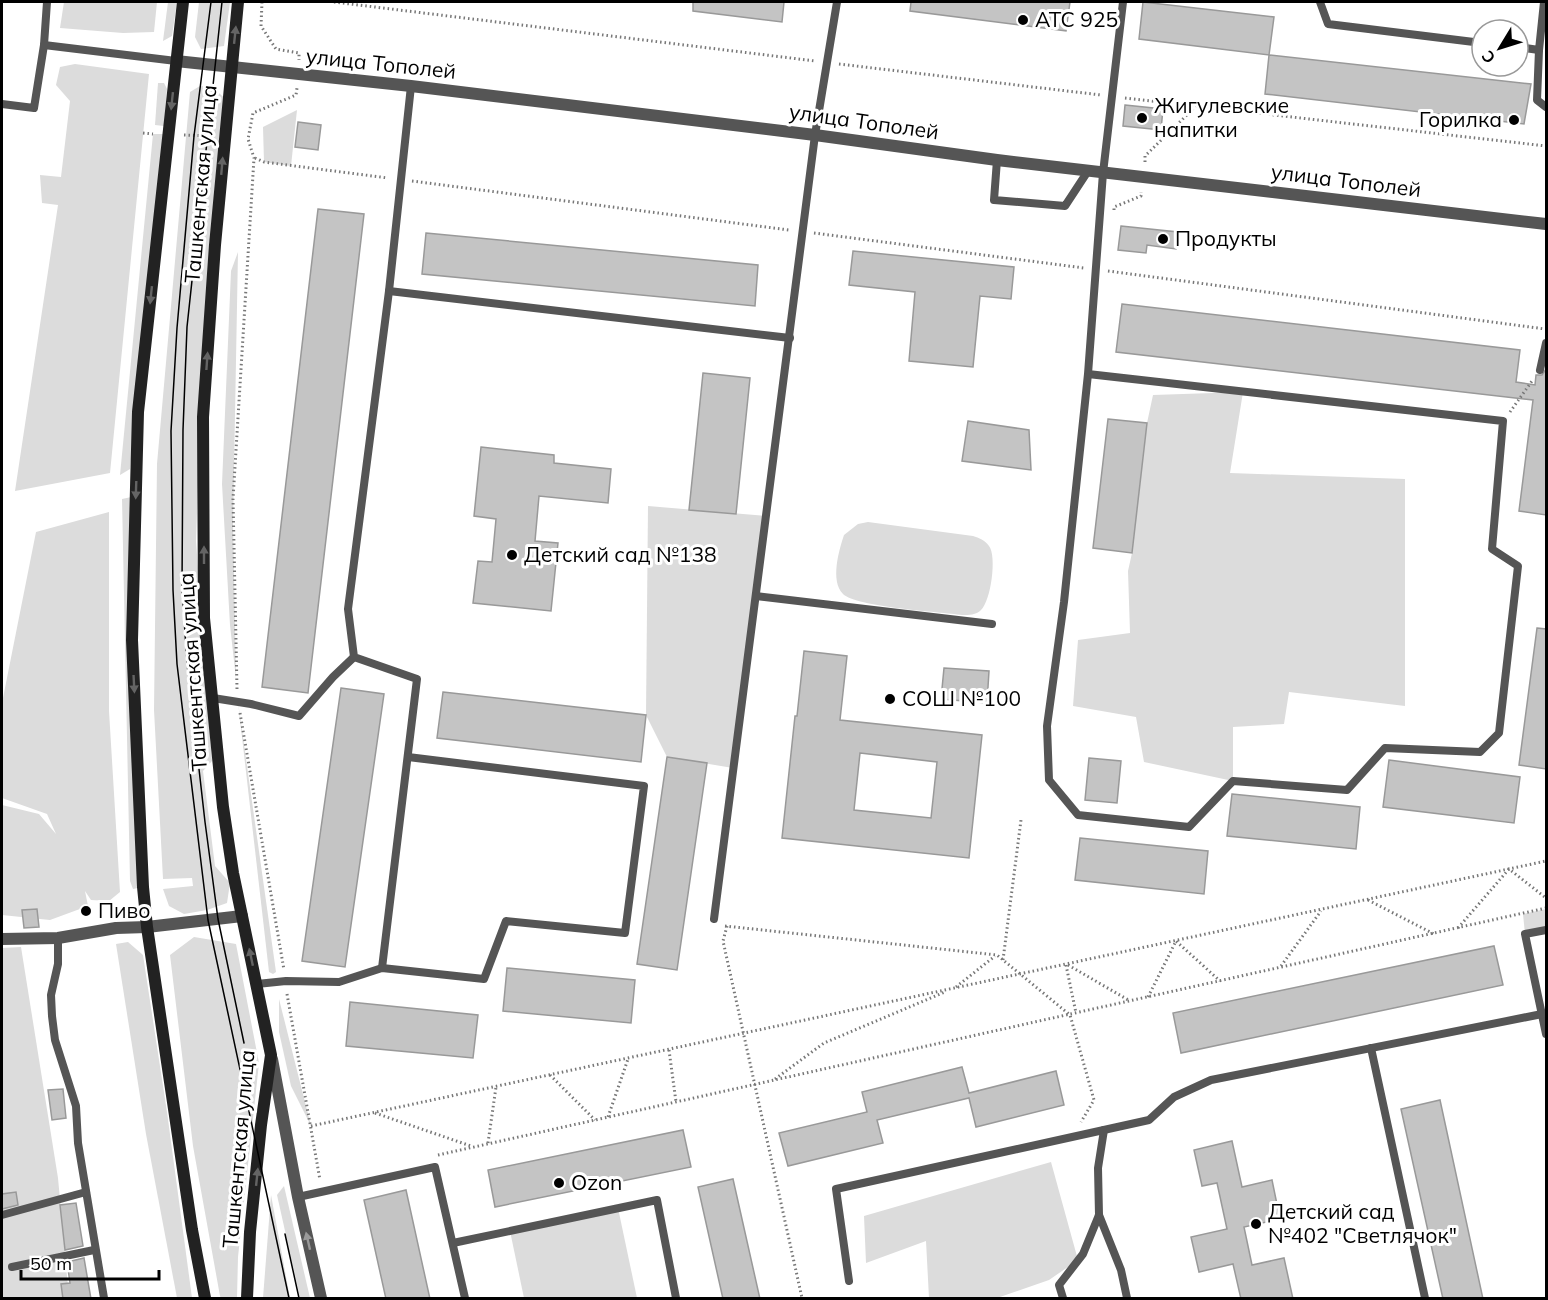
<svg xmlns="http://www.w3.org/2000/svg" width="1548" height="1300" font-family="Mulish,sans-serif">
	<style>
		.green { fill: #dcdcdc }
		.building { fill: #c4c4c4; stroke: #999; stroke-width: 1.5; fill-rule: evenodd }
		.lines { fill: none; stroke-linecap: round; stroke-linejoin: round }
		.path { stroke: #777; stroke-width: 3; stroke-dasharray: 1.5 3; stroke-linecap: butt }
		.service { stroke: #555; stroke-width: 8 }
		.minor { stroke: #555; stroke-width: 12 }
		.secondary { stroke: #222; stroke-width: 12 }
		.tram { stroke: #000; stroke-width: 1.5 }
		.oneway { fill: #646464 }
		.oneway2 { fill: #999 }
		.poi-dot { fill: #000; stroke: #fff; stroke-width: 2 }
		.labels { text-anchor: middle; stroke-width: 6; stroke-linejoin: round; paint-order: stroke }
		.poi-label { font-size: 21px; fill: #000; stroke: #fff; text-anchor: start }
		.street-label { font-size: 21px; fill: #000; stroke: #fff }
	</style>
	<rect width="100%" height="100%" fill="#fff"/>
	<!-- green -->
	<g class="green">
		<polygon points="64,2 157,2 154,32 123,33 60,28"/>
		<polygon points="168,2 177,2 172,36 163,41"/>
		<polygon points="199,2 230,2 224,46 201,49 195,37"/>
		<polygon points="75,64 149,74 110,473 15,491 58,205 42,203 40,175 61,177 70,101 56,85 60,67"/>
		<polygon points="158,83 164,83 167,89 164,126 155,125"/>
		<polygon points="200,86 212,87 228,101 203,339 196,541 212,761 203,771 215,866 230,883 227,903 207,910 184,914 169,906 163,889 193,886 192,878 163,879 154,710 157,464 190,92"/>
		<polygon points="297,110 291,166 264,162 263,127"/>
		<polygon points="153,134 163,134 130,469 120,475"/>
		<polygon points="238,252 233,524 236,679 230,625 222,484 231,271"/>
		<polygon points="1243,392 1230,473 1405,479 1405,706 1289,692 1284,724 1233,727 1233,781 1144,762 1136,717 1073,706 1078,640 1130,633 1128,571 1132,553 1147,423 1153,395"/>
		<polygon points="136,496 132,645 143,887 133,889 130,881 122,499"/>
		<polygon points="648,506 766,516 733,768 667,757 646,715"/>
		<polygon points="109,512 109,711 120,892 109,901 91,900 85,891 88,906 50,920 2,915 2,805 39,814 56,834 47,814 2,798 2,703 36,532"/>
		<path d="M868 522 973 536C979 538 985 540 989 546 997 556 991 601 981 610 976 615 969 615 962 615 940 612 856 607 843 594 830 581 839 550 844 535L858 524Z"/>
		<polygon points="238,702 276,972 273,974 269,972"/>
		<polygon points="1546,909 1546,930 1525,934 1523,914"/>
		<polygon points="194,937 236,944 259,1063 238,1257 237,1298 221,1298 220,1296 193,1146 170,955"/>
		<polygon points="128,942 143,955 167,1112 192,1298 177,1298 146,1134 116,944"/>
		<polygon points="21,947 58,1178 69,1298 2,1298 2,948"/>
		<polygon points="279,999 311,1126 291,1086 279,1032"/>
		<polygon points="1051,1162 1078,1260 1049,1280 997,1298 929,1298 926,1241 866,1263 864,1216"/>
		<polygon points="284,1186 310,1298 300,1298 277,1195"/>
		<polygon points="271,1195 290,1298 263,1298"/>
		<polygon points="618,1208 637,1298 524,1298 510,1231"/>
	</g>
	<!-- building -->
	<g class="building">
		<polygon points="693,2 784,2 782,22 693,11"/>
		<polygon points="911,2 1070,2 1066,31 910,11"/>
		<polygon points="1143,2 1274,17 1269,55 1139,39"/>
		<polygon points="1269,55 1531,84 1524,124 1265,94"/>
		<polygon points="1125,105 1163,109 1161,130 1123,126"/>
		<polygon points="298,122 321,125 318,150 295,147"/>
		<polygon points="318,209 364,214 308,693 262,687"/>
		<polygon points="1121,226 1178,232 1176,249 1147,245 1146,253 1118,250"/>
		<polygon points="426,233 758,265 755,306 422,274"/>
		<polygon points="853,251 1014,267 1011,299 980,296 973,367 909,361 915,292 849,285"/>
		<polygon points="1122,304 1520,350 1516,382 1535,385 1536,375 1542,375 1546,369 1546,515 1519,511 1533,400 1116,352"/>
		<polygon points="703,373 750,378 736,514 689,510"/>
		<polygon points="1108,419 1147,423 1132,553 1093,548"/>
		<polygon points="968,421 1029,430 1031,470 962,461"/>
		<polygon points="481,447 554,455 554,463 611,469 608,503 539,496 535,541 558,543 551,611 473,603 478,561 492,562 496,519 474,516"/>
		<polygon points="1537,628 1546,629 1546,769 1519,765"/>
		<path d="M804 651 847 656 840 720 982 735 969 858 782 838 795 716H797ZM860 753 937 762 931 818 854 810Z"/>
		<polygon points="944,668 989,671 987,703 941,699"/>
		<polygon points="341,688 384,694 345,967 302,961"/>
		<polygon points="443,692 646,715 641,762 437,738"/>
		<polygon points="667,757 707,763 677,970 637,964"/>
		<polygon points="1089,758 1121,761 1117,803 1085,800"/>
		<polygon points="1389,760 1520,777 1514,823 1383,807"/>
		<polygon points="1232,794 1360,807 1356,849 1227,836"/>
		<polygon points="1080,838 1208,851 1204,894 1075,880"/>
		<polygon points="37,909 39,927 24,928 22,910"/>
		<polygon points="1494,946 1503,985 1181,1053 1173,1013"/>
		<polygon points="507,968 635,980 631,1023 503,1011"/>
		<polygon points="350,1002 478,1015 473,1058 346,1046"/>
		<polygon points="962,1067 969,1093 1056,1071 1064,1105 976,1127 969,1098 877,1120 883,1143 788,1166 779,1133 867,1112 862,1092"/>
		<polygon points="63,1089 66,1118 52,1120 48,1090"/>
		<polygon points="1440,1100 1483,1299 1443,1299 1401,1109"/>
		<polygon points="683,1130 691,1167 495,1207 488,1170"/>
		<polygon points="1232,1141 1242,1187 1272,1180 1280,1219 1244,1227 1252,1265 1284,1258 1293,1299 1241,1299 1233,1264 1199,1272 1191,1237 1227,1229 1217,1183 1202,1186 1194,1150"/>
		<polygon points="733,1179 744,1228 760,1299 723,1299 698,1187"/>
		<polygon points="406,1190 430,1299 386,1299 364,1200"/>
		<polygon points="16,1192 18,1205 2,1209 2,1194"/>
		<polygon points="76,1203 83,1246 65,1250 60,1205"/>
		<polygon points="84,1258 91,1299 63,1299 61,1284 70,1283 67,1262"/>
	</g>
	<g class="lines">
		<!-- path -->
		<g class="path">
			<polyline points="262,2 261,26 276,49 299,53 299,60"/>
			<polyline points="334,2 815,61"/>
			<polyline points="839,64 1101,95"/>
			<polyline points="1125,98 1546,146"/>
			<polyline points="143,133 153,134"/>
			<polyline points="184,135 210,136"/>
			<polyline points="255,158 264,162 388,178"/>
			<polyline points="1145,162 1145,156 1196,106"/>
			<polyline points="412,181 789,230"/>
			<polyline points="1114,210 1114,207 1141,196 1141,192"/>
			<polyline points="814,233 1084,268"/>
			<polyline points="1108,271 1545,329"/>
			<polyline points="1510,412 1532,381"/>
			<polyline points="237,689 233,499 254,158 248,139 253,113 296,95 297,88"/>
			<polyline points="240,713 284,970"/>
			<polyline points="1368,900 1434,934"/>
			<polyline points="725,926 997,955 1070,1015 1094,1100 1081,1122"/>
			<polyline points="727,926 723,941 802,1298"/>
			<polyline points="1458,928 1509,869 1546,898"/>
			<polyline points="1003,960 1021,820"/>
			<polyline points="1066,965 1076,1013"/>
			<polyline points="1068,965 1130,1001"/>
			<polyline points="1281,966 1321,911"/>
			<polyline points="956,987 995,956"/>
			<polyline points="287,994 320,1180"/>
			<polyline points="1148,997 1176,941 1220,981"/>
			<polyline points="669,1050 676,1102"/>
			<polyline points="550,1075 595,1120"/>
			<polyline points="775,1079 824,1043 945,992"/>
			<polyline points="375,1113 471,1146"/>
			<polyline points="608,1117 628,1059"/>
			<polyline points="311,1126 1546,861"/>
			<polyline points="488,1143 496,1087"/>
			<polyline points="438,1155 1546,908"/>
		</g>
		<!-- service -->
		<g class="service">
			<polyline points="1320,2 1328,24 1482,43"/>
			<polyline points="44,45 176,61"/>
			<polyline points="1518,47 1539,50 1544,2"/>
			<polyline points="1539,50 1537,100 1546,107"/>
			<polyline points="2,104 34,108 44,45 47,2"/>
			<polyline points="997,160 994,200 1065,206 1088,171"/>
			<polyline points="389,291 790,338"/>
			<polyline points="1540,370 1546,343"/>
			<polyline points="1088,374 1503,421 1492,549 1518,566 1499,733 1480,752 1385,748 1347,790 1233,781 1189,827 1078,815 1049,780 1047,726 1064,602 1088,374 1103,173 1123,2"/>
			<polyline points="756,596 992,624"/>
			<polyline points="213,698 251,704 299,716 333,677 354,657"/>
			<polyline points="714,919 815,135 837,2"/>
			<polyline points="1546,930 1525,934 1546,1034"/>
			<polyline points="58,938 58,964 51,995 52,1016 55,1040 76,1106 78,1143 104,1298"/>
			<polyline points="382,968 417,679 354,657 348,609 389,291 411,86"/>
			<polyline points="257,984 286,981 339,982 382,968 484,979 506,921 625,933 644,786 408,757"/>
			<polyline points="1371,1048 1425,1298"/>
			<polyline points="298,1197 435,1167 465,1298"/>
			<polyline points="2,1215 86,1192"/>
			<polyline points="1099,1215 1121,1270 1127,1298"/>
			<polyline points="453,1243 657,1200 676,1298"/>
			<polyline points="12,1267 94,1250"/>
			<polyline points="849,1281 836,1189 1149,1120 1174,1097 1211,1080 1542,1014"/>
			<polyline points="1063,1298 1059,1285 1083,1254 1099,1215 1098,1168 1104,1130"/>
		</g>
		<!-- minor -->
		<g class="minor">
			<polyline points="176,61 411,86 815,135 997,160 1546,224"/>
			<polyline points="2,939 58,938 116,928 147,927 242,916"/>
			<polyline points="272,1059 298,1197 321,1298"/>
		</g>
		<!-- secondary -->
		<g class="secondary">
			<polyline points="183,2 138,412 132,640 143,887 147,927 192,1230 205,1298"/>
			<polyline points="238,2 215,245 203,417 204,618 223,807 233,873 271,1055 261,1125 250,1232 247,1298"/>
		</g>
		<!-- tram -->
		<g class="tram">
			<polyline points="211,2 194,136 177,328 171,431 173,590 177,664 208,920 289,1298"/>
			<polyline points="222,2 187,327 183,430 182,588 187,663 205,822 218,919 244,1043"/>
			<polyline points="285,1234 299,1298"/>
		</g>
	</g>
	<!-- one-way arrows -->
	<defs><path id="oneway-solid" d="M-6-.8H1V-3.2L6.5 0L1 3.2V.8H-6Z" transform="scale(1.5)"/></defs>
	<g class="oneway">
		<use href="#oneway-solid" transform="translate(235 35) rotate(-84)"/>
		<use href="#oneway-solid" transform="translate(172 101) rotate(96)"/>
		<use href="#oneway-solid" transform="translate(222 166) rotate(-85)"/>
		<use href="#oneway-solid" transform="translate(151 295) rotate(96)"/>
		<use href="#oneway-solid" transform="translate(207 361) rotate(-86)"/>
		<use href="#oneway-solid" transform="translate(136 490) rotate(92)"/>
		<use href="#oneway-solid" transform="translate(204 555) rotate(-90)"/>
		<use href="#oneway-solid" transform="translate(134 684) rotate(87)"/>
		<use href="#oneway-solid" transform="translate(251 957) rotate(-102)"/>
		<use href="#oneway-solid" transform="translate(257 1177) rotate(-84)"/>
	</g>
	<use class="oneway2" href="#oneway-solid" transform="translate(308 1241) rotate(-103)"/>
	<!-- markers -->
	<g class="poi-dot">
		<circle cx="1023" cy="20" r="6"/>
		<circle cx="1142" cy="118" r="6"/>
		<circle cx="1514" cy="120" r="6"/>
		<circle cx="1163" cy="239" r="6"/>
		<circle cx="512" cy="555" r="6"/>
		<circle cx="890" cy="699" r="6"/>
		<circle cx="86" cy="911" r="6"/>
		<circle cx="559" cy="1183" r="6"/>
		<circle cx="1256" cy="1224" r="6"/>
	</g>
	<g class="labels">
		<!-- poi labels -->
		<g class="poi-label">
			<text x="1035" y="27">АТС 925</text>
			<text x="1154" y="113">Жигулевские<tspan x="1154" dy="24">напитки</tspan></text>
			<text x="1502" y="127" text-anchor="end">Горилка</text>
			<text x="1175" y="246">Продукты</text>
			<text x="524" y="562">Детский сад №138</text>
			<text x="902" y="706">СОШ №100</text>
			<text x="98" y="918">Пиво</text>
			<text x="571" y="1190">Ozon</text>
			<text x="1268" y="1219">Детский сад<tspan x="1268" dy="24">№402 "Светлячок"</tspan></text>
		</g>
		<!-- street labels -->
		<g class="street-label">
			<text transform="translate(381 64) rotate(6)" y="7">улица Тополей</text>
			<text transform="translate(864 122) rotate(8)" y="7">улица Тополей</text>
			<text transform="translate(1346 181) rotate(7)" y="7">улица Тополей</text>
			<text transform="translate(201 184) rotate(-85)" y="7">Ташкентская улица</text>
			<text transform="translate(193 672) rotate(-94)" y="7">Ташкентская улица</text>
			<text transform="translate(239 1149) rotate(-85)" y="7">Ташкентская улица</text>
		</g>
	</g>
	<!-- border -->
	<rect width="1548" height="1300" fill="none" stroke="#000000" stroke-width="6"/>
	<!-- north arrow -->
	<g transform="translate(1500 48) rotate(232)"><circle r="28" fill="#ffffff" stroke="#999999" stroke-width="1.5"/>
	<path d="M0-4.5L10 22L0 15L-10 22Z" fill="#000000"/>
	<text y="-9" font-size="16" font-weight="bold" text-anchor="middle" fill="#000000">С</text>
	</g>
	<!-- scale -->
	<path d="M21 1270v9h138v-9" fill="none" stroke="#000000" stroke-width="3"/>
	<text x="30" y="1270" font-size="18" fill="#000000" stroke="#ffffff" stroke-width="4.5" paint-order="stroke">50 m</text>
</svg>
